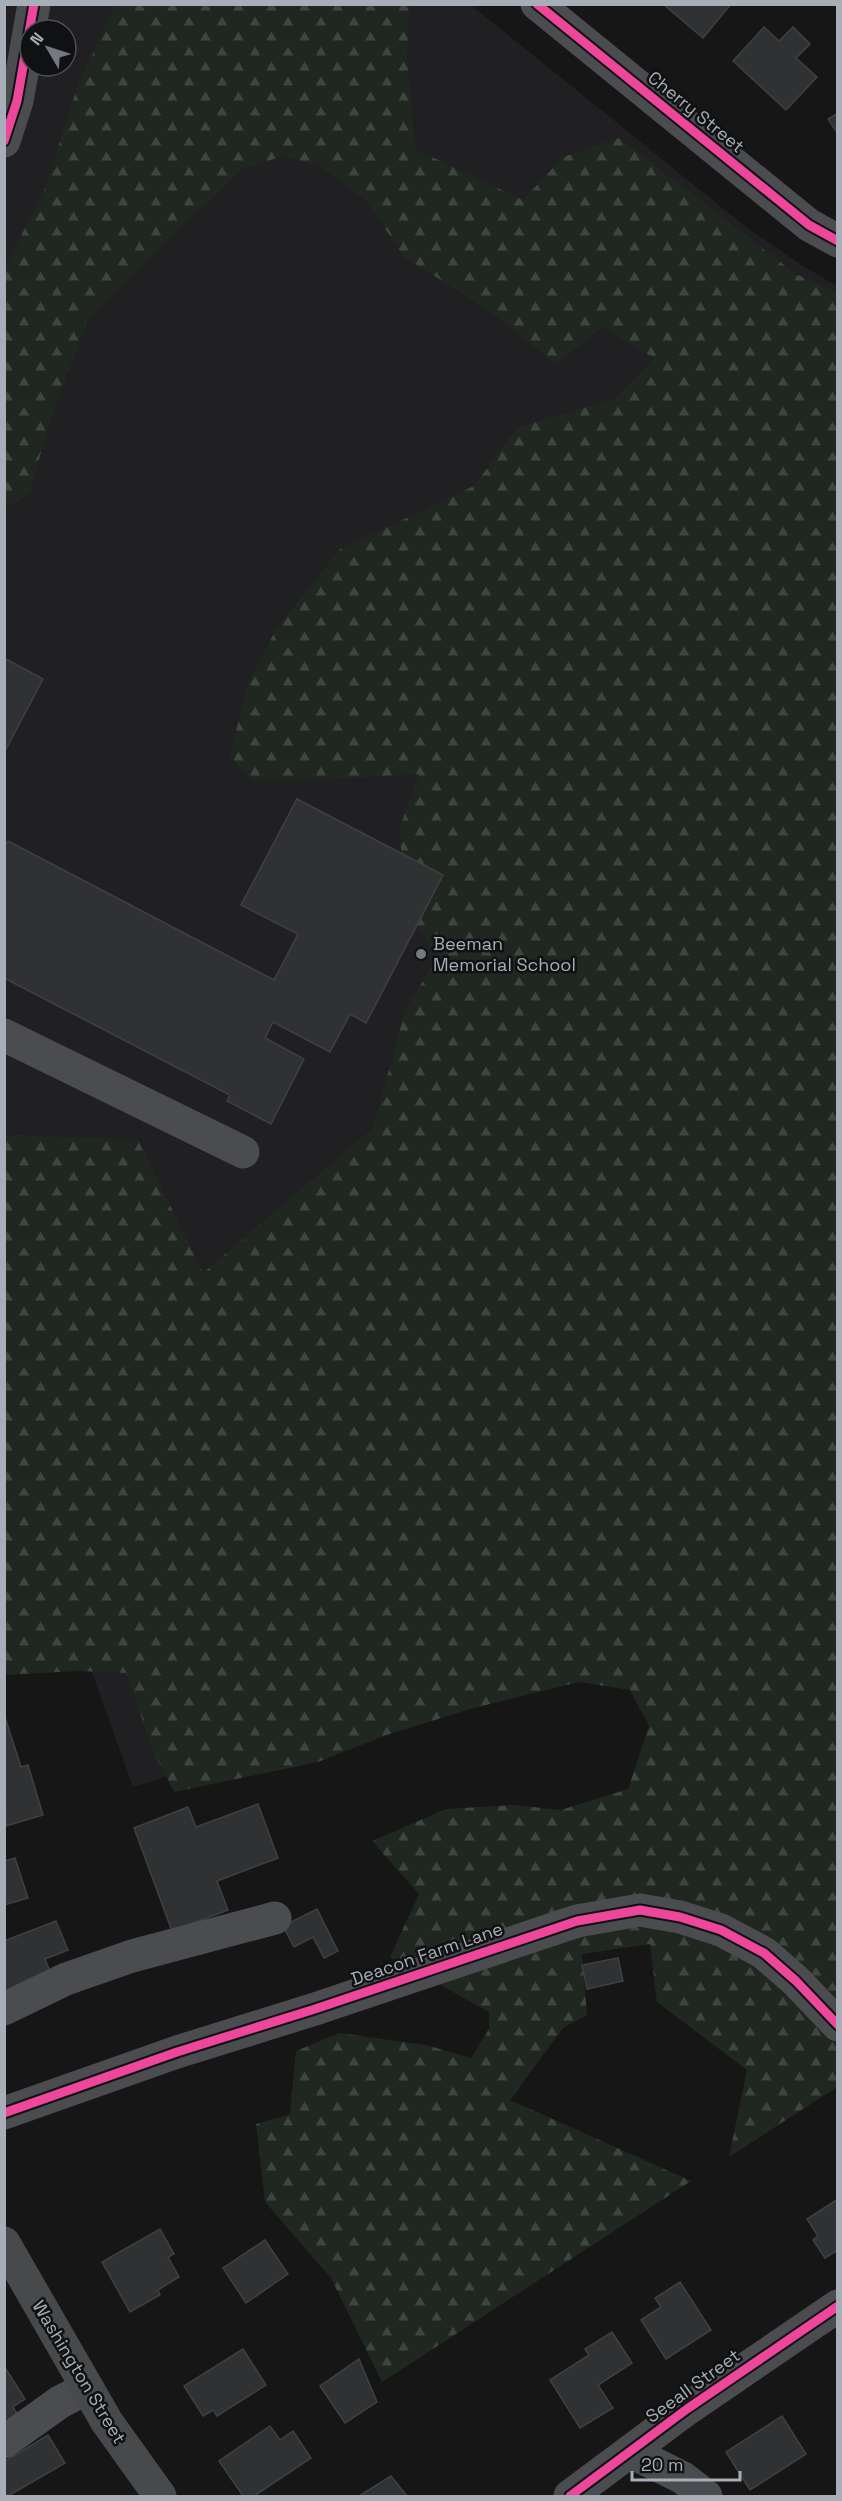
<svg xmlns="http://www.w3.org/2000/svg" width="842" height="2501" font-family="'Space Grotesk',sans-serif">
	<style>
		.built { fill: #202022; fill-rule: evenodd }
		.forest { fill: url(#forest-firs) }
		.building { fill: #303132; stroke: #3e4042; stroke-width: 1.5 }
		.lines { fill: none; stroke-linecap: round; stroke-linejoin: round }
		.minor { stroke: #4b4c4f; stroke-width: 33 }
		.major { stroke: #48494b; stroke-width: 33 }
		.cycleway-casing { stroke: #101112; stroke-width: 13 }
		.cycleway { stroke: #ed469a; stroke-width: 9 }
		.poi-dot { fill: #75797f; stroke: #101112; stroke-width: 2 }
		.labels { text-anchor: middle; stroke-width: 5; stroke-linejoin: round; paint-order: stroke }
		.street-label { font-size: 18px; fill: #a8aeb7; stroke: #101112 }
		.poi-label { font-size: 18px; fill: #a8aeb7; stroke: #101112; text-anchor: start }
	</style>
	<defs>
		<pattern id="forest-firs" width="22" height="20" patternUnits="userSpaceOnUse" patternTransform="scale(1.5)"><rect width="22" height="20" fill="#202720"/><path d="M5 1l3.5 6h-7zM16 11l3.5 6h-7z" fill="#3e443e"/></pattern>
	</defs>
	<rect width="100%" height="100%" fill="#161616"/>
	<!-- built -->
	<path class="built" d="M4 5H471L746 227 803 266 837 286V1650L628 1630 133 1787 81 1642 5 1667ZM30 30H66V66H30Z"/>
	<!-- forest -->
	<polygon class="forest" points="115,5 409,5 407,57 415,149 523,200 563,157 619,138 796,274 837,292 837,2087 729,2157 747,2070 657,2002 650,1944 582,1954 587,2015 563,2028 510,2100 691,2181 382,2382 331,2278 265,2202 256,2124 290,2114 296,2051 339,2033 426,2045 471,2058 489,2029 489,2012 390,1957 419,1894 372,1841 446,1809 514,1805 561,1810 628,1789 649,1726 630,1690 579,1682 470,1709 384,1736 318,1762 174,1792 152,1749 127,1673 77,1671 5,1675 5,1135 138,1140 203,1273 373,1128 405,1011 438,956 404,911 400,827 419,774 315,780 252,781 230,756 247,687 276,629 339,550 474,486 517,428 616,398 654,358 602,327 556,364 489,310 404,257 366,200 320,166 283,156 240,170 88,319 49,423 30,493 5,509 5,268 46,186 77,88"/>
	<!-- building -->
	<g class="building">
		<polygon points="663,4 731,4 703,38"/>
		<polygon points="764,27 779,41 793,27 810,44 796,58 817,77 786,110 733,61"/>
		<polygon points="838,113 838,134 828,119"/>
		<polygon points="4,658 43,679 4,753"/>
		<polygon points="297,799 443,875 366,1023 350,1014 330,1052 273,1022 265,1038 304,1059 271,1124 227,1101 230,1095 4,978 4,847 8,841 274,980 298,934 241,905"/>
		<polygon points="4,1714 21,1767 28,1765 43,1815 6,1826"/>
		<polygon points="258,1804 278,1858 217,1881 228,1910 172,1931 134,1828 188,1807 196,1827"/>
		<polygon points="15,1858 28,1898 4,1905 4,1861"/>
		<polygon points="317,1909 338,1951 324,1958 313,1937 294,1947 283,1926"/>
		<polygon points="56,1921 68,1950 45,1959 51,1974 4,1998 4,1941"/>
		<polygon points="618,1958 623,1981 587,1989 582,1965"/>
		<polygon points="838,2199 838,2250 825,2258 813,2240 818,2236 807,2219"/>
		<polygon points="160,2229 174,2254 168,2257 179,2277 158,2290 160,2295 130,2312 102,2262"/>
		<polygon points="265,2240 288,2274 246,2303 223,2268"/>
		<polygon points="680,2282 711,2330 666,2359 641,2320 661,2307 655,2298"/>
		<polygon points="612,2332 632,2363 598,2385 613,2408 580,2428 550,2380 589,2355 585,2349"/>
		<polygon points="243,2349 266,2385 217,2416 213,2410 203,2416 184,2386"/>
		<polygon points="359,2359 377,2402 345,2423 320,2386"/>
		<polygon points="4,2366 25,2399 13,2407 23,2423 4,2430"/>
		<polygon points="782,2416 806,2454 750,2490 726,2452"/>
		<polygon points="270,2426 280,2440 293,2431 311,2458 254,2496 243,2496 219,2461"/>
		<polygon points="48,2435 65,2463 8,2496 4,2492 4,2462"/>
		<polygon points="391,2476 407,2496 359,2496"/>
	</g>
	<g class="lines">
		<!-- minor -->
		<g class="minor">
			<polyline points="537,4 809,225 838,241"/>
			<polyline points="4,141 17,101 34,4"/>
			<polyline points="4,1035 243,1152"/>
			<polyline points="4,2009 66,1979 132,1956 275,1918"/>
			<polyline points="4,2113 177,2052 315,2009 577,1921 640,1910 680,1917 721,1930 764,1953 796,1981 838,2025"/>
			<polyline points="4,2442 60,2402 87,2388"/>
			<polyline points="631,2452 683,2478 706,2496"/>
			<polyline points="570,2496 687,2409 838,2306"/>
		</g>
		<!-- major -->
		<polyline class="major" points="4,2243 107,2422 160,2496"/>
		<!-- cycleway casing -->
		<g class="cycleway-casing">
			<g id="cycleway">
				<polyline points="537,4 809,225 838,241"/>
				<polyline points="4,141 17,101 34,4"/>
				<polyline points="4,2113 177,2052 315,2009 577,1921 640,1910 680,1917 721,1930 764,1953 796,1981 838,2025"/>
				<polyline points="570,2496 687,2409 838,2306"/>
			</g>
		</g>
		<!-- cycleway -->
		<use href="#cycleway" class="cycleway"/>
	</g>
	<!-- markers -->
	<circle class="poi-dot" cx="421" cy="954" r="6"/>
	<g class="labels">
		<!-- street labels -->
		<g class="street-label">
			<text transform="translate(696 112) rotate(39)" y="6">Cherry Street</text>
			<text transform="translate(427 1954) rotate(-19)" y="6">Deacon Farm Lane</text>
			<text transform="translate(79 2372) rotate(59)" y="6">Washington Street</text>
			<text transform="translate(693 2386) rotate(-36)" y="6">Seeall Street</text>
		</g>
		<!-- poi labels -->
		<g class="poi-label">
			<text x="433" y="950">Beeman<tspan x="433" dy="21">Memorial School</tspan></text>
		</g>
	</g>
	<!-- border -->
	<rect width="842" height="2501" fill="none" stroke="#a8aeb7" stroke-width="12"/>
	<!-- north arrow -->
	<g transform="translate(48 48) rotate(309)"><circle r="28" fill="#101112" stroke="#4d5054" stroke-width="1.5"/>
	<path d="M0-4.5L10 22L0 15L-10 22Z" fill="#75797f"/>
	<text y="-9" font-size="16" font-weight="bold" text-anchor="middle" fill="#a8aeb7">N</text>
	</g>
	<!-- scale -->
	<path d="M632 2471v9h108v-9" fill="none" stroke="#a8aeb7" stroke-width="3"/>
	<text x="641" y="2471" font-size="18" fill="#a8aeb7" stroke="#101112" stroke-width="4.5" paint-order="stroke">20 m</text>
</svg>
